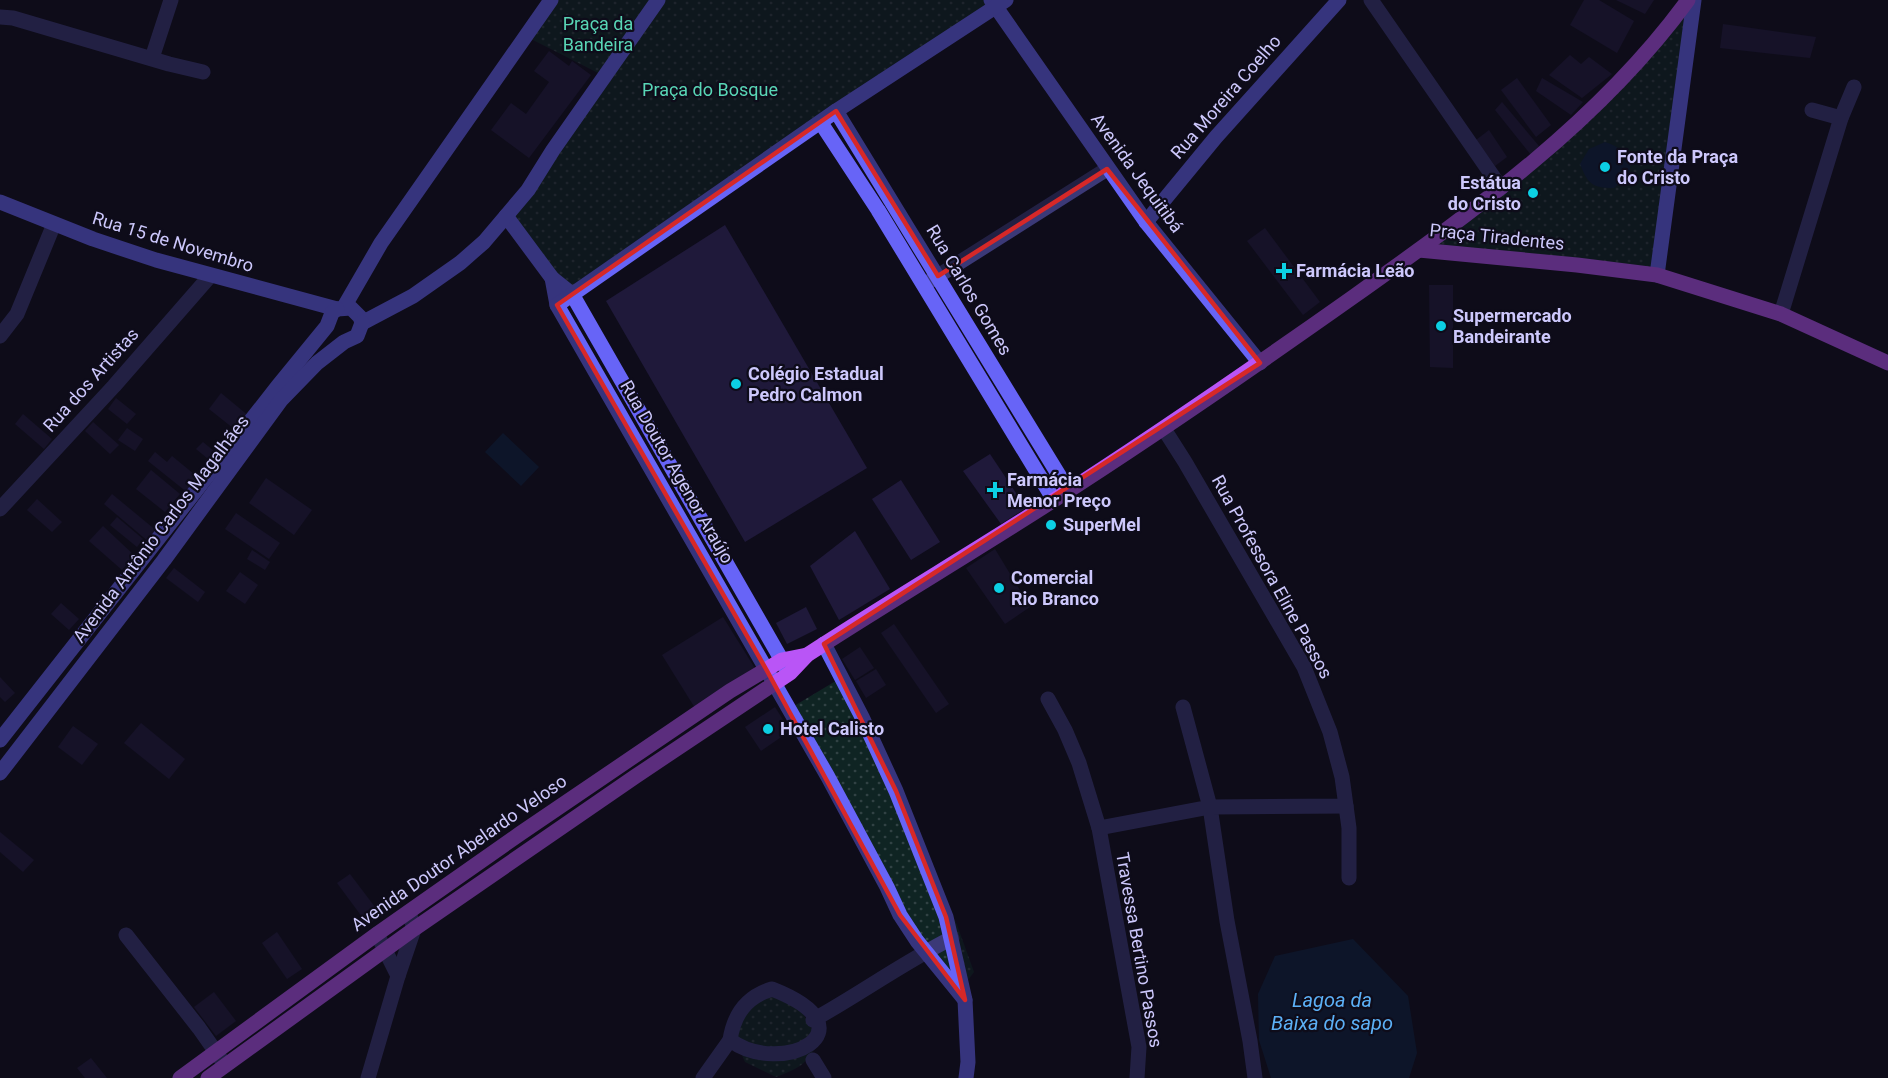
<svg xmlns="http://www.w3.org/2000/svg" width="1888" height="1078" font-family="Roboto,sans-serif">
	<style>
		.park { fill: url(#park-dots) }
		.water { fill: #0d203c }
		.building { fill: #1f193a }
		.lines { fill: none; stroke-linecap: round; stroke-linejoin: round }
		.street { stroke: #3b3977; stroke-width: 15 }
		.secondary { stroke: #6764f7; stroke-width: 15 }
		.primary { stroke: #b955f6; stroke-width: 15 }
		.marked { fill: none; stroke: #d62828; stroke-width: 4.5; stroke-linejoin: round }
		.poi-dot { fill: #0ccfe3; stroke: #0e0c1a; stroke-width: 2 }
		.labels { text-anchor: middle; stroke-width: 4.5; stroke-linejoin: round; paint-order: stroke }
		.park-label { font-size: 18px; fill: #59d6b6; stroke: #0e0c1a }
		.street-label { font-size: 18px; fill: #cdc8fc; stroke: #0e0c1a }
		.poi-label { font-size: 18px; font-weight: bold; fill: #cdc8fc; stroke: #0e0c1a; text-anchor: start }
		.water-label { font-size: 20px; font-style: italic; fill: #5cb0f6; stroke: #0e0c1a }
	</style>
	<defs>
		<pattern id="park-dots" width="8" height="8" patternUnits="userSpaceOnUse" patternTransform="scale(1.5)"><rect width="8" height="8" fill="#0f2423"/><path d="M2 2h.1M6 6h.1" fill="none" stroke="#314244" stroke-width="1.8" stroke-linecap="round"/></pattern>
	</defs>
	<rect width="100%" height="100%" fill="#0e0c1a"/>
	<!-- park -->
	<g class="park">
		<polygon points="552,0 991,0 996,6 572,294 507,216 604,76 527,37"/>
		<polygon points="1689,0 1656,275 1420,250 1544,152"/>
		<polygon points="839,679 943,895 957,925 974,972 959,992 917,941 794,706"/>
		<path d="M770 989 795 1000 819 1041C805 1065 802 1067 776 1077L745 1062 734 1037 740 1011Z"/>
	</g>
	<!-- water -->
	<g class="water">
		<path d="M1605 142C1616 145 1632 155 1630 169 1629 178 1620 183 1614 188 1592 188 1588 184 1580 164L1589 149Z"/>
		<polygon points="503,433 539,467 521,486 485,452"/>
		<polygon points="1353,939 1408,996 1417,1053 1409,1078 1271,1078 1259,1040 1258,994 1275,956"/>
	</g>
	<!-- building -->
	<g class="building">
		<polygon points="1584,0 1599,0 1634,21 1617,53 1570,25"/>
		<polygon points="1616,0 1654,0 1645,14"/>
		<polygon points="1723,24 1816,37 1810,58 1720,48"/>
		<polygon points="549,51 569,66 572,61 591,75 529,158 491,130 511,103 526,114 549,82 534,71"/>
		<polygon points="1570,55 1581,64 1589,57 1612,74 1582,98 1549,75"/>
		<polygon points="1517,78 1551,125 1536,137 1501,90"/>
		<polygon points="1542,78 1583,102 1571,115 1536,91"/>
		<polygon points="1502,102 1539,146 1531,155 1495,110"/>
		<polygon points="1489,130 1507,157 1495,166 1476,140"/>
		<polygon points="725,225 867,468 745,542 606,301"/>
		<polygon points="1265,228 1320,302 1303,315 1247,241"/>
		<polygon points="1429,285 1453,285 1453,368 1430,367"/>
		<polygon points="221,393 250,417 238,432 209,409"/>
		<polygon points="116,398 136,414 127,424 108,409"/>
		<polygon points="23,414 52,439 44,449 15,424"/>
		<polygon points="93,422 119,445 110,454 85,431"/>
		<polygon points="127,428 143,439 135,451 118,440"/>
		<polygon points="203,442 220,456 213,463 196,449"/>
		<polygon points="155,452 167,462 172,456 200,479 188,493 148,461"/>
		<polygon points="990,454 1026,508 1001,524 963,471"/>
		<polygon points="151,470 180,494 165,512 136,489"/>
		<polygon points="266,478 312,510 294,535 249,503"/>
		<polygon points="901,480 940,542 911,560 872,499"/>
		<polygon points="112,494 158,532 149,542 104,504"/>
		<polygon points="37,499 62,522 52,532 27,510"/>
		<polygon points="236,513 280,543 269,559 225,529"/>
		<polygon points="117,517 143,539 137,547 110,525"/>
		<polygon points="103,526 135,556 122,570 89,541"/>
		<polygon points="855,531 890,589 839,620 810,566"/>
		<polygon points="995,549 1030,607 1005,624 966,568"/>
		<polygon points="252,550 270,562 265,570 247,559"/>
		<polygon points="174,568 205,592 198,602 166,578"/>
		<polygon points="240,572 258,585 245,604 226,591"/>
		<polygon points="61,603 79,619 69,630 51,614"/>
		<polygon points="806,607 817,629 787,644 776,623"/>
		<polygon points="723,617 756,670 695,708 662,655"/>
		<polygon points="894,624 949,704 936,713 881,633"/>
		<polygon points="860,647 874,668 855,680 842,659"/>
		<polygon points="876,669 886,685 866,698 856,681"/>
		<polygon points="0,677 15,693 5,702 0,697"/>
		<polygon points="775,707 790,731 761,751 745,727"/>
		<polygon points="141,723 185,759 169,779 124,743"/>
		<polygon points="73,726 98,744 82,765 58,747"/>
		<polygon points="0,832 34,860 23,872 0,852"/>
		<polygon points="350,874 381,915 368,925 337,883"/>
		<polygon points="277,932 302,969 287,979 262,943"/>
		<polygon points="214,992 236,1021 216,1036 194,1007"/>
		<polygon points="91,1058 107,1078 85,1078 77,1068"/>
	</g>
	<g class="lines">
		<!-- street -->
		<g class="street">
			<polyline points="1371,0 1501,188"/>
			<polyline points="0,17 13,18 169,64 203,72"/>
			<polyline points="152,58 171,0"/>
			<polyline points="1812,110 1841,118"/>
			<polyline points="927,283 1107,169"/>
			<polyline points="1781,314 1841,118 1854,87"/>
			<polyline points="0,336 17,314 54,224"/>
			<polyline points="1164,429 1185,462 1304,667 1330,732 1342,777 1346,806 1210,807 1227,921 1250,1041 1255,1078"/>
			<polyline points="0,509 114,386 210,276"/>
			<polyline points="1048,699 1065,730 1079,763 1099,828 1139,1047 1137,1078"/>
			<polyline points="1346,806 1349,828 1349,878"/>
			<polyline points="1099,828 1210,807 1183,707"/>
			<polyline points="377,934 398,976"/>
			<polyline points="126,935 199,1028 225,1065"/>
			<path d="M772 989C877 1030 781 1078 730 1040 734 1014 746 997 772 989Z"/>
			<path d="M813 1020C860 994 904 962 952 938"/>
			<polyline points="813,1060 824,1078"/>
			<polyline points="368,1078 398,976 414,929 409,912"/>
			<polyline points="703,1078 730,1040"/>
		</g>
		<!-- secondary -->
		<g class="secondary">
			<polyline points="991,0 1146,222 1260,363"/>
			<polyline points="836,111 1068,490"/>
			<polyline points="821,123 878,210 1054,500"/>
			<polyline points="0,202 93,239 156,260 337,309 351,308 360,317 362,323"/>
			<polyline points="506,216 552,278 572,294 788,671"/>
			<polyline points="1146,222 1216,137 1339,0"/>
			<polyline points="1657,275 1694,0"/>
			<polyline points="552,278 557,305 828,777 887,887 900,915 917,941 965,1000"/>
			<polyline points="557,305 836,111 1006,0"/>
			<polyline points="344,307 381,243 551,0"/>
			<polyline points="362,323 413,296 460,263 484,242 528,190 553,150 658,0"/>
			<polyline points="824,644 862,717 896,791 946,917 965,1000 968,1062 966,1078"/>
			<polyline points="0,740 278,386 327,326 332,313 337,309"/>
			<polyline points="0,773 164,560 281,400 317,363 344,342 357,336 362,323"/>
		</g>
		<!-- primary -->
		<g class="primary">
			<polyline points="1419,250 1577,265 1657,275 1781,314 1888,363"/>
			<polyline points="180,1078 377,934 521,833 730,691 782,660 807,655"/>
			<path d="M208 1078 414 929 636 776 790 673 807 655C887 603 970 554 1051 502 1154 436 1254 367 1353 297 1474 211 1600 121 1688 0"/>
		</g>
	</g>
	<!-- marked area -->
	<path d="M0 0H1888V1078H0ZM836 111 938 276 1107 169 1260 363 824 644 896 791 946 917 965 1000 900 915 766 669 557 305Z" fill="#0e0c1a" fill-opacity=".55" fill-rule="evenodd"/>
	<path class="marked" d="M836 111 938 276 1107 169 1260 363 824 644 896 791 946 917 965 1000 900 915 766 669 557 305Z"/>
	<!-- markers -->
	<g class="poi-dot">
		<circle cx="1605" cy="167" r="6"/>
		<circle cx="1533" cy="193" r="6"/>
		<path d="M1281 262h6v6h6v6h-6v6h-6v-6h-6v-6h6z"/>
		<circle cx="1441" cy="326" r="6"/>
		<circle cx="736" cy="384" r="6"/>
		<path d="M992 481h6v6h6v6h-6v6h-6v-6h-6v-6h6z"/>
		<circle cx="1051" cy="525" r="6"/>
		<circle cx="999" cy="588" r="6"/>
		<circle cx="768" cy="729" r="6"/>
	</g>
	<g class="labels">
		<!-- park labels -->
		<g class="park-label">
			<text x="598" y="30">Praça da<tspan x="598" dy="21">Bandeira</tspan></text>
			<text x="710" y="96">Praça do Bosque</text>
		</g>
		<!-- street labels -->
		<g class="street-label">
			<text transform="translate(1226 97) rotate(-49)" y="6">Rua Moreira Coelho</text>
			<text transform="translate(1137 173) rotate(54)" y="6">Avenida Jequitibá</text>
			<text transform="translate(1497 237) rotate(6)" y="6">Praça Tiradentes</text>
			<text transform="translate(173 242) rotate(17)" y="6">Rua 15 de Novembro</text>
			<text transform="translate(969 290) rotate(59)" y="6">Rua Carlos Gomes</text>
			<text transform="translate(91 380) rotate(-48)" y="6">Rua dos Artistas</text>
			<text transform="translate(677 472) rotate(60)" y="6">Rua Doutor Agenor Araújo</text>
			<text transform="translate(161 529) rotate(-53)" y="6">Avenida Antônio Carlos Magalhães</text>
			<text transform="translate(1272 577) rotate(61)" y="6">Rua Professora Eline Passos</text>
			<text transform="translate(459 853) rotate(-35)" y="6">Avenida Doutor Abelardo Veloso</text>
			<text transform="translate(1139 950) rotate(80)" y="6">Travessa Bertino Passos</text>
		</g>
		<!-- poi labels -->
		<g class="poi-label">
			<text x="1617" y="163">Fonte da Praça<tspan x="1617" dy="21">do Cristo</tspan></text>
			<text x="1521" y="189" text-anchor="end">Estátua<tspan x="1521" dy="21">do Cristo</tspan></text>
			<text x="1296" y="277">Farmácia Leão</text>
			<text x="1453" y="322">Supermercado<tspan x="1453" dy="21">Bandeirante</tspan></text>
			<text x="748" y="380">Colégio Estadual<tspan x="748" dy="21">Pedro Calmon</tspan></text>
			<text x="1007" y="486">Farmácia<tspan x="1007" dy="21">Menor Preço</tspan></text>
			<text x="1063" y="531">SuperMel</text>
			<text x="1011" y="584">Comercial<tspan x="1011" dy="21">Rio Branco</tspan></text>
			<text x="780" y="735">Hotel Calisto</text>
		</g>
		<!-- water labels -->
		<g class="water-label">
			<text x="1332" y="1007">Lagoa da<tspan x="1332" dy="23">Baixa do sapo</tspan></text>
		</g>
	</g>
</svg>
